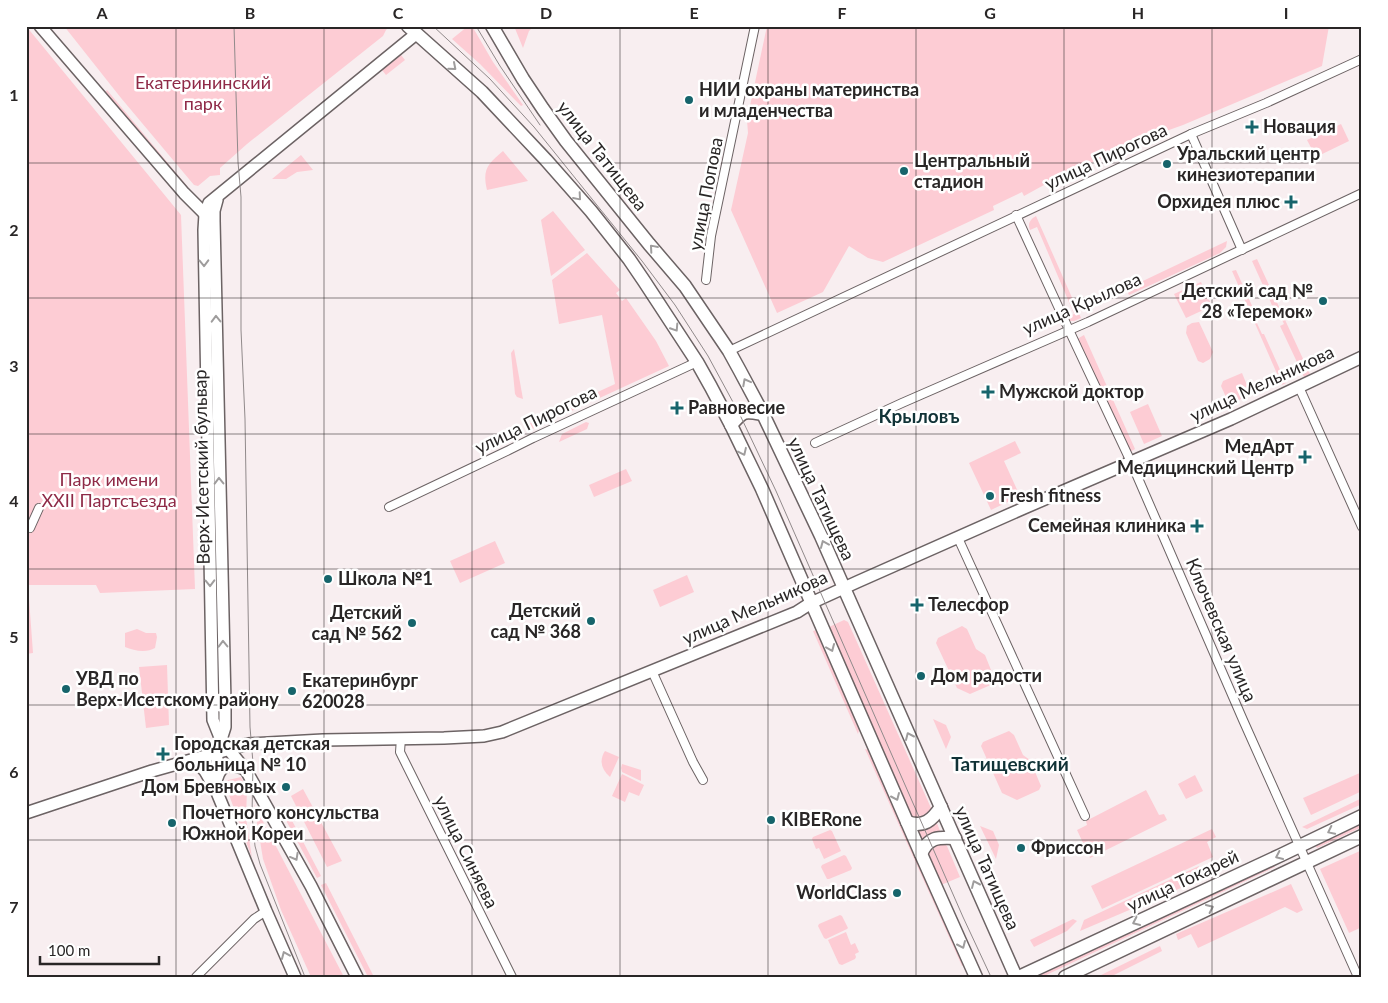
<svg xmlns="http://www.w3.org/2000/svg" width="1388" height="1003" font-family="Lato,sans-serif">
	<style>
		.green { fill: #fdccd4 }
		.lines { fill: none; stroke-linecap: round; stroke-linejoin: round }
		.street-casing { stroke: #6c6364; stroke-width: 10 }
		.secondary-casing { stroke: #6c6364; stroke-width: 14 }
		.primary-casing { stroke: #6c6364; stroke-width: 15 }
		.street { stroke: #fff; stroke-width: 8 }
		.secondary { stroke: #fff; stroke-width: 11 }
		.primary { stroke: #fff; stroke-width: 12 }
		.tram { stroke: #918a8b; stroke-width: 1 }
		.oneway { stroke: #9f9d9d }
		.grid { fill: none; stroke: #292626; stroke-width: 1; stroke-opacity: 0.55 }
		.poi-dot { fill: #16646b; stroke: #fff; stroke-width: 2 }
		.labels { text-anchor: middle; stroke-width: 5; stroke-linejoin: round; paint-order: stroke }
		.park-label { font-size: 18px; fill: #8f2a47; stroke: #fff }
		.poi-label { font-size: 18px; font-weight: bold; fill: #292626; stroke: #fff; text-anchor: start }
		.street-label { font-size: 18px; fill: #292626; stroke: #fff }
		.neighbourhood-label { font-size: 19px; font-weight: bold; fill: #113337; stroke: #fff }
		.neatline { fill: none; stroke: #292626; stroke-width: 2 }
		.grid-label { font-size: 16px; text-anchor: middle; font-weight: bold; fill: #292626 }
	</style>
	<rect width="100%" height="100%" fill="#f8eef0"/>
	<!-- green -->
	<g class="green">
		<polygon points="26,26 181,215 195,589 100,593 96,585 28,585 33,653 26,654"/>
		<polygon points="64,26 390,26 386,30 383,36 247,144 220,168 220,175 210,176 198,186 194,185 121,98"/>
		<polygon points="468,26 472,26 493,62 523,105 521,106 480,64 452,39"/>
		<polygon points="514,26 534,26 529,31 523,48"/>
		<polygon points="767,26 1329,26 1322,66 1183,125 1169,130 1091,163 1082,164 1024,196 1022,192 993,206 994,210 883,262 868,258 849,246 823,292 777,313 731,210 748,133 747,120"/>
		<polygon points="401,55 405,60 386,75 382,70"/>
		<polygon points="107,90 187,186 184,189 104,93"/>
		<polygon points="1341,124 1349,141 1316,157 1307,140"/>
		<path d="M503 151 528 181 487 190C482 169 488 164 503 151Z"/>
		<polygon points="301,155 313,170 297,172 286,179 272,179"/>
		<polygon points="553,211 585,250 551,276 541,220"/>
		<path d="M1036 216 1081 318 1074 321H1070L1068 317 1074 314 1037 227 1030 230C1027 223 1031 219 1036 216Z"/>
		<polygon points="1227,241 1226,247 1220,253 1129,295 1126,289"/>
		<polygon points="587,253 620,290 616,293 622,301 626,298 656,341 669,366 528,431 525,427 526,425 615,384 602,315 559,324 552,280"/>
		<polygon points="1257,259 1310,374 1304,377 1280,326 1284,324 1278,311 1275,312 1252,261"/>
		<polygon points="1236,270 1258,319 1256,321 1262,334 1264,334 1286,383 1282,385 1232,271"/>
		<polygon points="1201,282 1212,306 1186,318 1174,294"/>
		<polygon points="1199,322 1213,352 1210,359 1203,363 1198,361 1186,333 1187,326 1192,323"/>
		<polygon points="1084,335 1135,449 1130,452 1077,339"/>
		<polygon points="514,349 523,399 517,397 515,394 511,353"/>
		<polygon points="1242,373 1251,395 1229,404 1221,386 1223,381"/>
		<polygon points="1148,404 1162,436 1144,444 1130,412"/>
		<polygon points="586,422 589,423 587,429 559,442 562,434"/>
		<polygon points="1015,441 1021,453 1004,461 1020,496 991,510 969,463"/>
		<polygon points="626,469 632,481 594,497 589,485"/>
		<polygon points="495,541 505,563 460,583 450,561"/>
		<polygon points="687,575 694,592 660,607 653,590"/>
		<polygon points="844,620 848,622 931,808 931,813 919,821 912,818 830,632 829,627"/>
		<polygon points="962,626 967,629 976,649 985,655 995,680 993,684 970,694 957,688 936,643 938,638"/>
		<path d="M137 629 146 633H156L157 637 155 648C147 653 134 651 125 647V633Z"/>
		<polygon points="817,630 859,730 858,734 813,631"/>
		<polygon points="167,665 169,725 146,728 139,667"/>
		<polygon points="933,719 946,725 951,737 946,749"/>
		<polygon points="1009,731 1014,735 1023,755 1030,760 1041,786 1039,790 1017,800 1002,793 981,746 983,742"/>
		<polygon points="865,749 869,750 964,965 962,966"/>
		<path d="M605 751 619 757 610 777C601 769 599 760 605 751Z"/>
		<polygon points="622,764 641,770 641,781 622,772 621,768"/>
		<polygon points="1362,772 1362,791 1311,815 1303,798"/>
		<polygon points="622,774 644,785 639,796 629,792 625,802 612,796"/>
		<polygon points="1195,775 1203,791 1186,799 1178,784"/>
		<polygon points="241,777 247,789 246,818 252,858 224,781"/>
		<polygon points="303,789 342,861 327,867 291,796"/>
		<polygon points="1146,790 1159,815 1164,814 1167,820 1090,858 1077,830 1087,825 1086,821"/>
		<polygon points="1362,798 1362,804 1307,829 1302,827"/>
		<polygon points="254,804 344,977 311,977 281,910 263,859"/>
		<polygon points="287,811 321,876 317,878 282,813"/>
		<polygon points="936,821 941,833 923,841 917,830"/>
		<polygon points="1362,822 1362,827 1317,848 1315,845"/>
		<polygon points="980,826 993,831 999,845 996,859"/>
		<polygon points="1212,829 1216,837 1207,842 1213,857 1102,909 1091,886"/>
		<polygon points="830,830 832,831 841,851 824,859 819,848 816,849 812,839 813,837"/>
		<polygon points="943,843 947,846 960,877 941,885 927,853 930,846"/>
		<polygon points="1362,850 1362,927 1349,933 1320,869"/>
		<polygon points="844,855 846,856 852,868 851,870 829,879 827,879 821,867 822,865"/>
		<polygon points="1273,863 1275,867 1042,977 1040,975"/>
		<polygon points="1199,866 1195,882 1080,931 1084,920"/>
		<polygon points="326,883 374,977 368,977 321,885"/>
		<polygon points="1291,884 1303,910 1297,913 1285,907 1198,948 1191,934 1178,940 1176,934"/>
		<polygon points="840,915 842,916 848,928 847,929 826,939 824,938 818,926 819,924"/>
		<polygon points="1073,919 1077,921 1067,931 1034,947 1030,940"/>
		<polygon points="846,932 851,945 855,943 859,952 855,954 856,957 855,959 842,965 839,964 828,940"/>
		<polygon points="1160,946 1162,951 1110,977 1097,977"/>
	</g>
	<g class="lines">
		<!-- street casing -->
		<g class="street-casing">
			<g id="street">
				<polyline points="1191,134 1242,250"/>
				<polyline points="1016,215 1069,330 1131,462 1243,720 1358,977"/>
				<polyline points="706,280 711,236 755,26"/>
				<polyline points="729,351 1191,134 1266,103 1362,59"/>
				<polyline points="1299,387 1362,527"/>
				<polyline points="815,443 902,403 1088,322 1362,193"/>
				<polyline points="389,507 509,450 533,438 697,362"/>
				<polyline points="30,528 39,508"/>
				<polyline points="958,538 1085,816"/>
				<polyline points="652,671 693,762 703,780"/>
				<polyline points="401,738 400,752 512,977"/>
				<polyline points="196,977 254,919 266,911"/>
			</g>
		</g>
		<!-- secondary casing -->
		<g class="secondary-casing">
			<g id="secondary">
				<polyline points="40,26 184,193 209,218"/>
				<polyline points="217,200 214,211 214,221 225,703 225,727 217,752 216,790 266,911 295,977"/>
				<polyline points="194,759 205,771 216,790"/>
				<path d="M217 778C222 762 232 764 245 769"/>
				<polyline points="26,813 152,771 248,744 323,740 444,738 484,736 502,732 797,612 811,603 857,582 1024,508 1231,419 1362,357"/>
				<polyline points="357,977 311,886 247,772 221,740 213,720 204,230 205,214 209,203 416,34"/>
			</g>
		</g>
		<!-- primary casing -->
		<g class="primary-casing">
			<g id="primary">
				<polyline points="408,26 482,92 546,160 591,211 629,259 644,281 697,362 711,387 731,425 762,489 921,854 976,977"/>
				<polyline points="492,26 523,79 543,109 566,141 649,244 685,286 729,351 740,371 763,414 821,536 1016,977"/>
				<path d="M731 425C744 410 744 411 763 414"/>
				<path d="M907 822C924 828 932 820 941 807"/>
				<path d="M921 854C928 837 938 837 955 838"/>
				<polyline points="1019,977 1281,855 1362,816"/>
				<polyline points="1065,977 1362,836"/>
			</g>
		</g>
		<!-- street -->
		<use href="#street" class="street"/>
		<!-- secondary -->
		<use href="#secondary" class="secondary"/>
		<!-- primary -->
		<use href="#primary" class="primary"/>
		<!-- tram -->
		<g class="tram">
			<polyline points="234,26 238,162 241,197 241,330 245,419 250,727 253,763 252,815 255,846 260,864 305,977"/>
			<polyline points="433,26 490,79 534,127 642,261 675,305 708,356 740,415 776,491 963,917 991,977"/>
			<polyline points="476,26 500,66 540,125"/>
		</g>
	</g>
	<!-- one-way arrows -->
	<defs><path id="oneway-chevron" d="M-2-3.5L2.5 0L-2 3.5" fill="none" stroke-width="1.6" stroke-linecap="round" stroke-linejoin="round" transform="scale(1.25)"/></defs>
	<g class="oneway">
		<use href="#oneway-chevron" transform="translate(453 67) rotate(41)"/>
		<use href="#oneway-chevron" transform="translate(578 197) rotate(49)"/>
		<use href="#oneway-chevron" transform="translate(653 248) rotate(-131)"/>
		<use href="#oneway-chevron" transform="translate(204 263) rotate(89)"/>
		<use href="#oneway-chevron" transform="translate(216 319) rotate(-91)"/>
		<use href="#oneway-chevron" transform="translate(675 328) rotate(57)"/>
		<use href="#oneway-chevron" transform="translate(746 382) rotate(-118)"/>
		<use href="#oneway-chevron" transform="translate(743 452) rotate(65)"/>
		<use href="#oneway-chevron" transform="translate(219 481) rotate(-91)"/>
		<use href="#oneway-chevron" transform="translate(824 544) rotate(-113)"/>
		<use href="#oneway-chevron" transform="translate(210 583) rotate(89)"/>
		<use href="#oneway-chevron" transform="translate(223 644) rotate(-91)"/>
		<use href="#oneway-chevron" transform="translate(831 648) rotate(67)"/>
		<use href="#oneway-chevron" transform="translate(909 736) rotate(-114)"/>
		<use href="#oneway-chevron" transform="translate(896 797) rotate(66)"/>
		<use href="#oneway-chevron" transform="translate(1331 831) rotate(154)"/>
		<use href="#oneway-chevron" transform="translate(1279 856) rotate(155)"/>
		<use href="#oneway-chevron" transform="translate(295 857) rotate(61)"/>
		<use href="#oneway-chevron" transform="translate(975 884) rotate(-114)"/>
		<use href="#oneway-chevron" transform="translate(1210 908) rotate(-25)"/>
		<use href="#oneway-chevron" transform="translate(1136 922) rotate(155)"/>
		<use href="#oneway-chevron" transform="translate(962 945) rotate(66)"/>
		<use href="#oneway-chevron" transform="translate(285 955) rotate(-113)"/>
	</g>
	<!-- grid -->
	<path class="grid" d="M176 26V977M324 26V977M472 26V977M620 26V977M768 26V977M916 26V977M1064 26V977M1212 26V977M26 163H1362M26 298H1362M26 434H1362M26 569H1362M26 705H1362M26 840H1362"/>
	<!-- markers -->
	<g class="poi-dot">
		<circle cx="689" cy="100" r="5"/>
		<path d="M1249.5 119.5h5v5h5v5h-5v5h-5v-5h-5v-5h5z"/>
		<circle cx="1167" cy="164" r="5"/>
		<circle cx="904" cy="171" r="5"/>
		<path d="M1288.5 194.5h5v5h5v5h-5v5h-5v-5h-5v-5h5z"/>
		<circle cx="1323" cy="301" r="5"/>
		<path d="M985.5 384.5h5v5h5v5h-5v5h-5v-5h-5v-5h5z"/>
		<path d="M674.5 400.5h5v5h5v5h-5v5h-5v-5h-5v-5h5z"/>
		<path d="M1302.5 449.5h5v5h5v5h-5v5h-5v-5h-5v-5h5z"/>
		<circle cx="990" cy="496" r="5"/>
		<path d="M1194.5 518.5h5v5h5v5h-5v5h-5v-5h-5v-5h5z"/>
		<circle cx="328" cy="579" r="5"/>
		<path d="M914.5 597.5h5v5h5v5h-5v5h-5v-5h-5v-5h5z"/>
		<circle cx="591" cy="621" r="5"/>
		<circle cx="412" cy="623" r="5"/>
		<circle cx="921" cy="676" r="5"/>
		<circle cx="66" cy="689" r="5"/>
		<circle cx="292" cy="691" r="5"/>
		<path d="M160.5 746.5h5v5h5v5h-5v5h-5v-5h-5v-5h5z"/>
		<circle cx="286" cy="787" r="5"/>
		<circle cx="771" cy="820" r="5"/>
		<circle cx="172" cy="823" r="5"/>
		<circle cx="1021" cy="848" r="5"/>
		<circle cx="897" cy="893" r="5"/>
	</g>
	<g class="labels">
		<!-- park labels -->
		<g class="park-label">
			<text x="203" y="89">Екатерининский<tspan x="203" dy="21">парк</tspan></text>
			<text x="109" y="486">Парк имени<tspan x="109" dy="21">XXII Партсъезда</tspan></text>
		</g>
		<!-- poi labels -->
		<g class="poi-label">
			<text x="699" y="96">НИИ охраны материнства<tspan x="699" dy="21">и младенчества</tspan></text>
			<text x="1263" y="133">Новация</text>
			<text x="1177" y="160">Уральский центр<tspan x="1177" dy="21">кинезиотерапии</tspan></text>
			<text x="914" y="167">Центральный<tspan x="914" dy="21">стадион</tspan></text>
			<text x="1280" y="208" text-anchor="end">Орхидея плюс</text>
			<text x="1313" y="297" text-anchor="end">Детский сад №<tspan x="1313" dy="21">28 «Теремок»</tspan></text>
			<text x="999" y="398">Мужской доктор</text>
			<text x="688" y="414">Равновесие</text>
			<text x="1294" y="453" text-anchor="end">МедАрт<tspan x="1294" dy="21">Медицинский Центр</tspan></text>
			<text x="1000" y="502">Fresh fitness</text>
			<text x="1186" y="532" text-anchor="end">Семейная клиника</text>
			<text x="338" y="585">Школа №1</text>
			<text x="928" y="611">Телесфор</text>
			<text x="581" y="617" text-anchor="end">Детский<tspan x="581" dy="21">сад № 368</tspan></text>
			<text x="402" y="619" text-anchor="end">Детский<tspan x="402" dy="21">сад № 562</tspan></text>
			<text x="931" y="682">Дом радости</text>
			<text x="76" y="685">УВД по<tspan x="76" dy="21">Верх-Исетскому району</tspan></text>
			<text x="302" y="687">Екатеринбург<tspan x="302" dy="21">620028</tspan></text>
			<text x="174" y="750">Городская детская<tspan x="174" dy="21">больница № 10</tspan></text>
			<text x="276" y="793" text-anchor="end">Дом Бревновых</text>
			<text x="182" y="819">Почетного консульства<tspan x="182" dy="21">Южной Кореи</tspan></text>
			<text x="781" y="826">KIBERone</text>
			<text x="1031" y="854">Фриссон</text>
			<text x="887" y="899" text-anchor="end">WorldClass</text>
		</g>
		<!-- street labels -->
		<g class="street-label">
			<text transform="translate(602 156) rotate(52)" y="6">улица Татищева</text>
			<text transform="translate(1106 157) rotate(-25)" y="6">улица Пирогова</text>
			<text transform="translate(706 194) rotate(-79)" y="6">улица Попова</text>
			<text transform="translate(1082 304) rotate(-24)" y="6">улица Крылова</text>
			<text transform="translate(1262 384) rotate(-25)" y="6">улица Мельникова</text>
			<text transform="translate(536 420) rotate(-26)" y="6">улица Пирогова</text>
			<text transform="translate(202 467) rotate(-91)" y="6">Верх-Исетский бульвар</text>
			<text transform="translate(821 499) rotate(65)" y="6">улица Татищева</text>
			<text transform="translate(755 608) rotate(-24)" y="6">улица Мельникова</text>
			<text transform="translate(1221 630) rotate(67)" y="6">Ключевская улица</text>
			<text transform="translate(466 852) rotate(64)" y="6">улица Синяева</text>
			<text transform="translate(987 868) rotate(66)" y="6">улица Татищева</text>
			<text transform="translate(1183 881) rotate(-25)" y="6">улица Токарей</text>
		</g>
		<!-- neighbourhood labels -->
		<g class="neighbourhood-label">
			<text x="919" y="423">Крыловъ</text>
			<text x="1010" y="771">Татищевский</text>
		</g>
	</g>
	<!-- border -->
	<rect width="1388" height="1003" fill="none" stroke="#ffffff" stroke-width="55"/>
	<!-- scale -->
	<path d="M40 956v8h119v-8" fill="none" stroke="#292626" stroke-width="2.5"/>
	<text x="48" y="956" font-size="15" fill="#292626" stroke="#ffffff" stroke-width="4" paint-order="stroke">100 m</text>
	<rect x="28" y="28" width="1332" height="948" class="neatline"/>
	<g class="grid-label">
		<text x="102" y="19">A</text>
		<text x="250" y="19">B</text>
		<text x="398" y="19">C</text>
		<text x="546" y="19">D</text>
		<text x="694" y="19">E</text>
		<text x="842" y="19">F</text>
		<text x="990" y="19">G</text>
		<text x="1138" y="19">H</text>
		<text x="1286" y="19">I</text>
		<text x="14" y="101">1</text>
		<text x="14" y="236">2</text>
		<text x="14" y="372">3</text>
		<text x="14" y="507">4</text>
		<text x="14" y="643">5</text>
		<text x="14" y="778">6</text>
		<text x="14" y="913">7</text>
	</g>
</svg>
